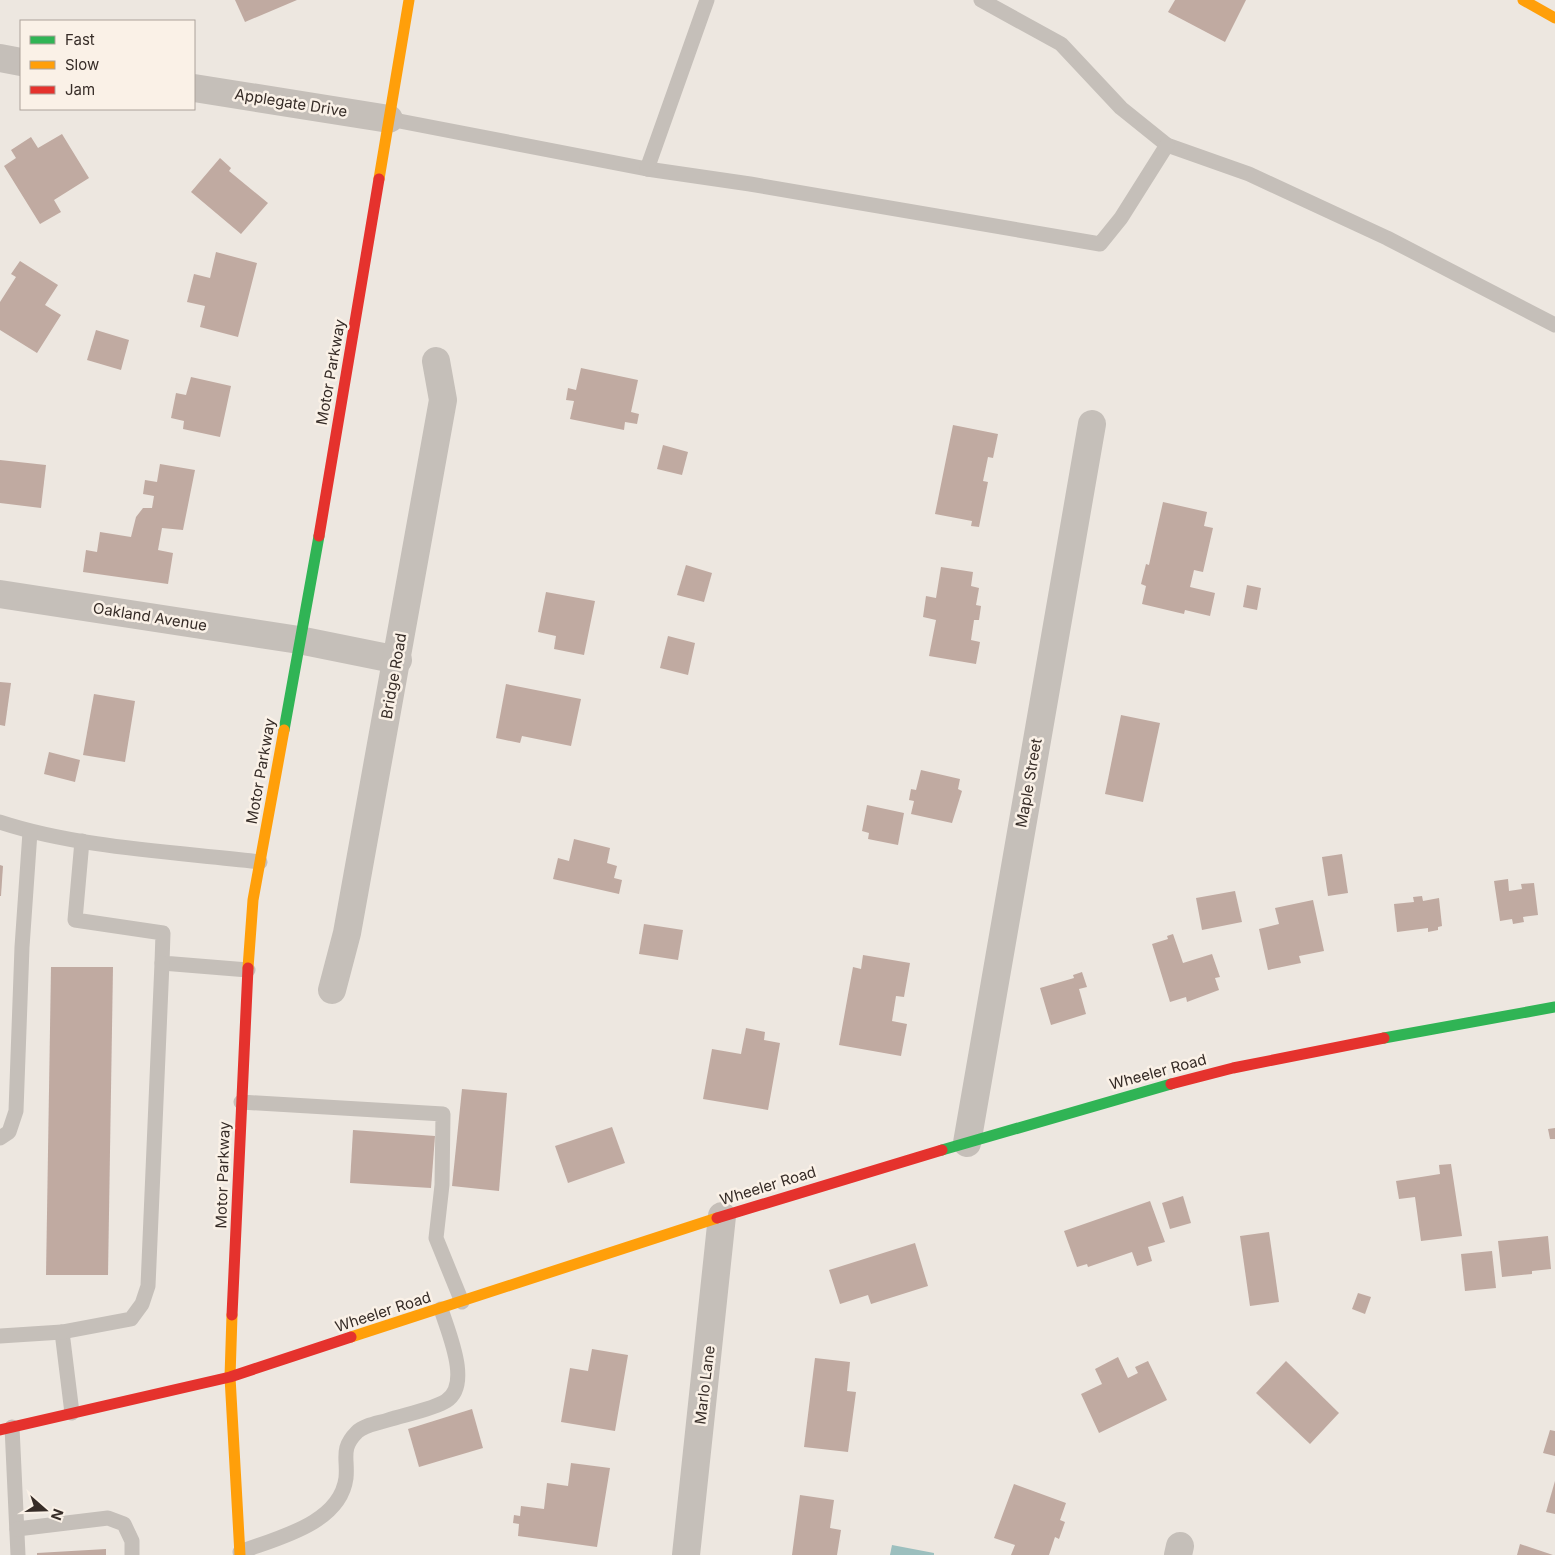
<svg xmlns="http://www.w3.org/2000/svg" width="1555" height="1555" font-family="Inter,sans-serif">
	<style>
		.water { fill: #9cbfbe }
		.building { fill: #c0aaa1 }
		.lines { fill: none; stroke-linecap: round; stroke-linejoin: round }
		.lane { stroke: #c5bfb9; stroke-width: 15 }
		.street { stroke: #c5bfb9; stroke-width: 28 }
		.fast { stroke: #30b455; stroke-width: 11 }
		.slow { stroke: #ff9f0a; stroke-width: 11 }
		.jam { stroke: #e5322d; stroke-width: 11 }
		.labels { text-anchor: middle; stroke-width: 5; stroke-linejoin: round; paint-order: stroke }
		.street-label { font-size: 15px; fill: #362c27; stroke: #faf1e7 }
	</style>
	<rect width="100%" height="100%" fill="#ede7e0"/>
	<!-- water -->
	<polygon class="water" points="892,1545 934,1553 934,1555 890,1555"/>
	<!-- building -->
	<g class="building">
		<polygon points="235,0 297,0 245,22"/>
		<polygon points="1175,0 1246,0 1225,42 1168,12"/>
		<polygon points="62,134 89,178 54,200 61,212 40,224 4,166 16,158 11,150 31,137 38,148"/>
		<polygon points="220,158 231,168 229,171 268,203 241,234 191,192"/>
		<polygon points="216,252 257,263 238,337 200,327 205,306 187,302 194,274 210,278"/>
		<polygon points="20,261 58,285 45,305 61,315 37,353 0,330 0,302 16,277 11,274"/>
		<polygon points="96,330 129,340 121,370 87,360"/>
		<polygon points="581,368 638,380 631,412 639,414 637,424 625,422 624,430 570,419 574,401 566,400 568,388 576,390"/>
		<polygon points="191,377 231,386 220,437 183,429 184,421 171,418 176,393 186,395"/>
		<polygon points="953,425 998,434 993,458 988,457 983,481 988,482 979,527 971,526 972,521 935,514"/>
		<polygon points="663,445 688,452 682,475 657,469"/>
		<polygon points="0,460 46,465 41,508 0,503"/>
		<polygon points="160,464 195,470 183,530 162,528 158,550 173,553 168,584 83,572 86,550 97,552 100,532 131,537 136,517 143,508 152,508 154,496 143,494 145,480 157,482"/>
		<polygon points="1163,502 1207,512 1204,526 1213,528 1203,572 1194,570 1190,587 1215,593 1210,616 1185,610 1184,614 1142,604 1146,586 1141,584 1146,564 1149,565"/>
		<polygon points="686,565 712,573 704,602 677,595"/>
		<polygon points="941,567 973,572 971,586 979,588 976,605 981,606 979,620 974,620 971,640 980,642 976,664 929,656 936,620 923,617 926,596 936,598"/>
		<polygon points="1247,585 1261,588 1257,610 1243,607"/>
		<polygon points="546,592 595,601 584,655 554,649 556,636 538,632"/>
		<polygon points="668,636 695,643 688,675 660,668"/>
		<polygon points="0,682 11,683 5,726 0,725"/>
		<polygon points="506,684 581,699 571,746 522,736 520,743 496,738"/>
		<polygon points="94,694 135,701 125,762 83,755"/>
		<polygon points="1121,715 1160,723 1143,802 1105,794"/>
		<polygon points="49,752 80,760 75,782 44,774"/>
		<polygon points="921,770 960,779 958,789 962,791 952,823 911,814 914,801 909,800 911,789 916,790"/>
		<polygon points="867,805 904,813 898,845 868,839 869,833 862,831"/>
		<polygon points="574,839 610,848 607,863 617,866 614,878 622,880 619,894 553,879 558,858 569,861"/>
		<polygon points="1342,854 1348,893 1328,896 1322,857"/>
		<polygon points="0,865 3,866 1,896 0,896"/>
		<polygon points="1508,879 1509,891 1522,889 1521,884 1534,883 1538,915 1523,917 1524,922 1513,924 1512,919 1500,921 1494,881"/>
		<polygon points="1235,891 1242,922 1202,930 1196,898"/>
		<polygon points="1422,896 1423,901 1439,898 1442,926 1438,927 1438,930 1428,932 1428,928 1397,932 1394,904 1414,902 1413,897"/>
		<polygon points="1313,900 1324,951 1299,956 1301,963 1268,970 1259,929 1279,924 1275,908"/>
		<polygon points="644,924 683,930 678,960 639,954"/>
		<polygon points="1173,934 1183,963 1212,954 1220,977 1215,978 1219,990 1187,1002 1186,997 1170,1002 1152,944 1168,939 1167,936"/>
		<polygon points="863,955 910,963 904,997 896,996 892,1021 907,1024 901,1056 839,1045 853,967 861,969"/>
		<polygon points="51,967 113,967 108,1275 46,1275"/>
		<polygon points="1082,972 1087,987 1079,989 1086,1014 1051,1025 1040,988 1074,978 1073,975"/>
		<polygon points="746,1028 765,1032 764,1040 780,1043 768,1110 703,1099 712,1049 741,1054"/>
		<polygon points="462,1089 507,1093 499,1191 452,1186"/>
		<polygon points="612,1127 625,1163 568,1183 555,1146"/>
		<polygon points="1555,1128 1555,1139 1550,1139 1548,1129"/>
		<polygon points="353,1130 435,1136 431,1188 350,1183"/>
		<polygon points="1451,1164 1462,1236 1421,1241 1415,1197 1399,1199 1396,1181 1440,1174 1439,1165"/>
		<polygon points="1183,1196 1191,1223 1170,1229 1162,1203"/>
		<polygon points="1150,1201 1165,1242 1148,1247 1152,1261 1137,1266 1132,1252 1088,1267 1087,1264 1077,1267 1064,1231"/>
		<polygon points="1269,1232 1279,1302 1250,1306 1240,1236"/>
		<polygon points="1548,1236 1551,1269 1532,1271 1532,1274 1502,1277 1498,1241"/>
		<polygon points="915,1243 928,1286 871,1304 868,1295 840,1304 829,1270"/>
		<polygon points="1492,1251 1496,1288 1465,1291 1461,1254"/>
		<polygon points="1358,1293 1371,1297 1365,1314 1352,1309"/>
		<polygon points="592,1349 628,1355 615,1431 561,1422 570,1368 588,1371"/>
		<polygon points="1118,1357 1128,1378 1138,1373 1135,1367 1148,1361 1167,1400 1099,1433 1081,1394 1102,1384 1095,1369"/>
		<polygon points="815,1358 850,1362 847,1391 856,1392 848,1452 804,1447"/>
		<polygon points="1286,1361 1339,1413 1310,1444 1256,1393"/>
		<polygon points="472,1409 483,1448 419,1467 408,1429"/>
		<polygon points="1550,1430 1555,1431 1555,1456 1543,1453"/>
		<polygon points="571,1463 610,1468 597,1547 518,1536 519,1524 513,1523 514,1515 520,1516 521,1506 544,1509 547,1483 568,1486"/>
		<polygon points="1555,1481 1555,1514 1546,1512"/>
		<polygon points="1014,1484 1066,1503 1060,1520 1065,1522 1059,1539 1055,1537 1049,1555 1011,1555 1015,1545 994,1538"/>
		<polygon points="800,1495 834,1500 830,1528 841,1530 837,1555 792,1555"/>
		<polygon points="1520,1544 1553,1555 1517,1555"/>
		<polygon points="106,1549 106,1555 37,1555 37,1553"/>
	</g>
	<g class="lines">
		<!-- lane -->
		<g class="lane">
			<polyline points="981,0 1061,44 1121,108 1167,145 1249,174 1387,238 1555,325"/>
			<polyline points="389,119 647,169 750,184 1100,244 1121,218 1167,145"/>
			<polyline points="647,169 707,0"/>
			<path d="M0 822C79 848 177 852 260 862"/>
			<polyline points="82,841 75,920 163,933 162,963 248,970"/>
			<polyline points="241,1102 443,1114 442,1185 436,1238 462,1302"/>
			<polyline points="0,1138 9,1132 16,1111 22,947 30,832"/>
			<polyline points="62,1332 72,1413"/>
			<polyline points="0,1336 62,1332 131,1319 142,1304 148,1286 162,963"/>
			<polyline points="12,1427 18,1555"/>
			<polyline points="17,1529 108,1518 124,1524 132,1541 132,1555"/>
			<path d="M240 1552C277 1538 340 1524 346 1478 348 1458 340 1449 357 1432 364 1425 379 1423 388 1420 403 1415 434 1409 446 1401 472 1385 448 1332 441 1309"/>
		</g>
		<!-- street -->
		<g class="street">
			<polyline points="0,58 21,62"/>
			<polyline points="194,88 389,119"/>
			<polyline points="0,594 299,640 398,660"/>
			<polyline points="332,990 347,933 443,400 436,361"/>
			<polyline points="967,1143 1092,424"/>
			<polyline points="686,1555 722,1216"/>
			<polyline points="1178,1555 1180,1546"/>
		</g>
		<!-- fast -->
		<g class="fast">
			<polyline points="284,730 319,536"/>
			<polyline points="1384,1038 1555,1007"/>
			<polyline points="942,1150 1171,1084"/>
		</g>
		<!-- slow -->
		<g class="slow">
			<polyline points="1523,0 1555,18"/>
			<polyline points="379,179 409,0"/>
			<polyline points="248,968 253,900 284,730"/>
			<polyline points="232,1315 230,1377 240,1555"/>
			<polyline points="351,1337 717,1218"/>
		</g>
		<!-- jam -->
		<g class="jam">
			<polyline points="319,536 379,179"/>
			<polyline points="1171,1084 1233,1068 1384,1038"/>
			<polyline points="717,1218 942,1150"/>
			<polyline points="232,1315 248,968"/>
			<polyline points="0,1430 230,1377 351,1337"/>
		</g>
	</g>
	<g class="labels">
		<!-- street labels -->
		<g class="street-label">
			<text transform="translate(291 103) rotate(9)" y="5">Applegate Drive</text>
			<text transform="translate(331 372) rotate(-80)" y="5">Motor Parkway</text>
			<text transform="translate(150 617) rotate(9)" y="5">Oakland Avenue</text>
			<text transform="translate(394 676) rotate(-80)" y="5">Bridge Road</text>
			<text transform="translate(261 771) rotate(-80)" y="5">Motor Parkway</text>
			<text transform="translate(1029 783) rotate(-80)" y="5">Maple Street</text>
			<text transform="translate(1158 1072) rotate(-15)" y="5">Wheeler Road</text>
			<text transform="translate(223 1175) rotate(-88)" y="5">Motor Parkway</text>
			<text transform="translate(768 1186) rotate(-17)" y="5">Wheeler Road</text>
			<text transform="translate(383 1312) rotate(-18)" y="5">Wheeler Road</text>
			<text transform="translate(705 1385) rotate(-83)" y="5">Marlo Lane</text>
		</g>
	</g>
	<!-- legend -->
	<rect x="20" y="20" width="175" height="90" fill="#faf1e7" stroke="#aca29a"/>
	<rect x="30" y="36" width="25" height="8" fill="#30b455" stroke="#aca29a"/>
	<text x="65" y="45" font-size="15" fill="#362c27">Fast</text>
	<rect x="30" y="61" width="25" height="8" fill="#ff9f0a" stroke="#aca29a"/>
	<text x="65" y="70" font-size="15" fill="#362c27">Slow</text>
	<rect x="30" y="86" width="25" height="8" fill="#e5322d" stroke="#aca29a"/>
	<text x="65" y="95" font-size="15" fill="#362c27">Jam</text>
	<!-- north arrow -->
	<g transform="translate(45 1510) rotate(110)" stroke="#faf1e7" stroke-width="4" paint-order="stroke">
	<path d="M0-4L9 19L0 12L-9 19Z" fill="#362c27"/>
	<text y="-8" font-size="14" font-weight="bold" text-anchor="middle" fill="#362c27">N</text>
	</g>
</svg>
